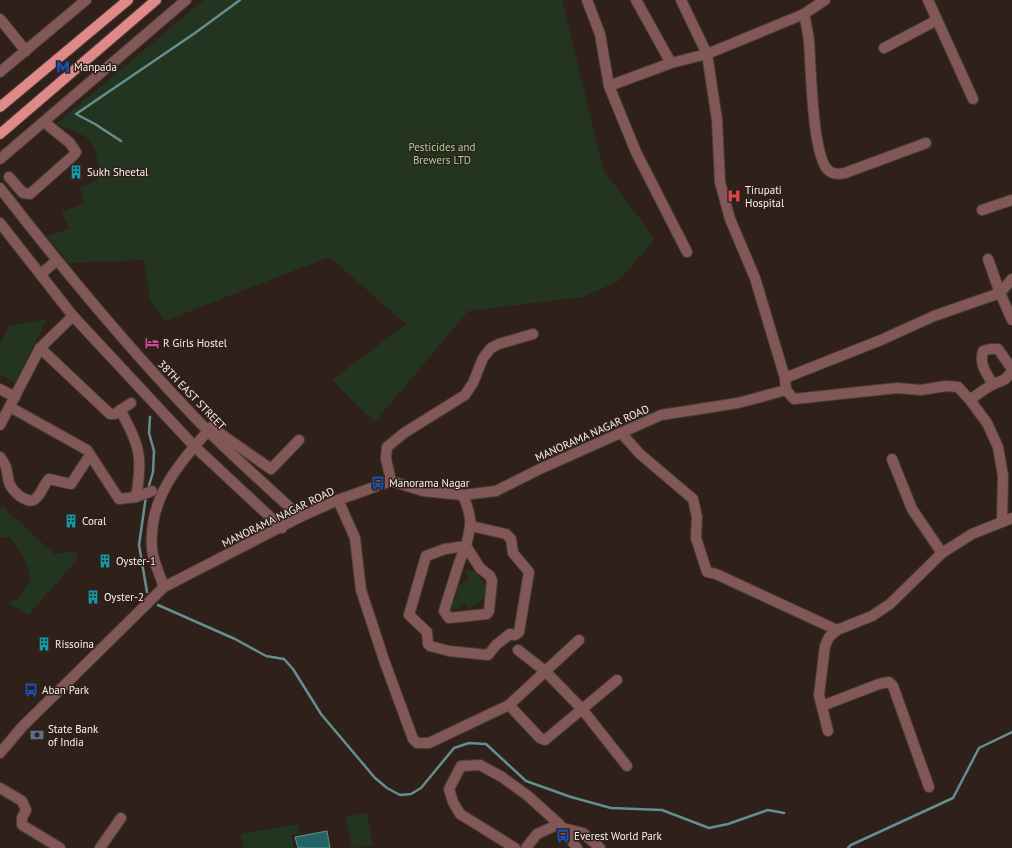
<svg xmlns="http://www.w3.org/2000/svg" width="1012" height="848" font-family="'PT Sans',sans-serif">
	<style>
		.green { fill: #233521 }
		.water { fill: #236467; stroke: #648e8f }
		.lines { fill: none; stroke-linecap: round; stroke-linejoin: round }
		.stream { stroke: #648e8f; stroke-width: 2.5 }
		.minor-casing { stroke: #4c3d37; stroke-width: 12 }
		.major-casing { stroke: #4c3d37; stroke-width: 12 }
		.minor { stroke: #815757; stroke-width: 10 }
		.major { stroke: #df8989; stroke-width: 10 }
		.labels { text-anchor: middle; stroke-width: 3; stroke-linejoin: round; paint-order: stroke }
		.poi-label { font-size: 11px; fill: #fbf0eb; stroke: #30201a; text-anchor: start }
		.park-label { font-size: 11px; fill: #a3d59b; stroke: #30201a }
		.street-label { font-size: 11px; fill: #fbf0eb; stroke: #30201a }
	</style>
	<rect width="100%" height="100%" fill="#30201a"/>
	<!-- green -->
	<g class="green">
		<path d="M204 0H562L604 171 655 239 619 281 582 297 468 311 375 422 332 380 406 324 329 257 165 321 150 299 144 260 69 263 46 236 69 229 62 211 85 203 80 187 97 181C100 167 99 151 88 139 84 134 64 127 56 124Z"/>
		<polygon points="47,319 15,382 0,374 0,344 9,326"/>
		<path d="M2 506 54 554 66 552 77 553V560L28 615 8 603 18 598 31 580C27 562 22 551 9 537H0V511Z"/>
		<path d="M464 570 476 572 488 588C486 600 479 603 469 609L465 603 453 611 449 604 458 598 453 590 470 578Z"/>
		<polygon points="367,813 373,845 352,848 346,817"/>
		<polygon points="298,824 300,833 291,835 294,848 244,848 241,834"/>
	</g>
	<!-- water -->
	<polygon class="water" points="327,831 330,848 298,848 295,837"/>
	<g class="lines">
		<!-- stream -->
		<g class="stream">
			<polyline points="121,141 95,124 76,114 195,33 240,0"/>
			<polyline points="148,489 153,472 154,451 149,433 150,417"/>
			<polyline points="146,496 139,545 147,592"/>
			<polyline points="158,605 235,639 266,656 284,659 293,669 321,714 375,778 387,788 400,795 411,794 421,788 454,748 469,743 486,744 526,781 571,797 611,808 662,810 709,828 728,824 768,810 784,813"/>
			<polyline points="848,848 851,845 953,798 979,748 1012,732"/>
		</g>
		<!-- minor casing -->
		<g class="minor-casing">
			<g id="minor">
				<polyline points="587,0 600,34 609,86 636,152 687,252"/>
				<polyline points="636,0 671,63"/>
				<polyline points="681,0 707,54 717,120 720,182 730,219 755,278 785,378 786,390 794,399 897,388 921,390 946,386 958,387 970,400 987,423 998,447 1003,476 1002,522 972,534 942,553 890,604 872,616 837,630 829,637 825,646 819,695 828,731"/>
				<polyline points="928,0 973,99"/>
				<path d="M804 14C806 23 808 32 809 41 811 66 812 155 828 170 833 175 839 174 845 173L926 143"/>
				<polyline points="0,19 26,51"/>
				<polyline points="884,48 937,20"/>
				<polyline points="0,72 86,0"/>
				<polyline points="609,86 671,63 707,54 804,14 825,0"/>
				<polyline points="0,159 186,0"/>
				<polyline points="9,177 23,193 30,194 74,155 76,152 70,143 44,122"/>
				<path d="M0 188C65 272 133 354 207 430 237 460 269 488 300 517"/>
				<polyline points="982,210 1012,200"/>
				<polyline points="0,223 73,316 194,446 282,528"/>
				<polyline points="988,259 1000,293"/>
				<polyline points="41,274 56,261"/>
				<polyline points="1000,293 1012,279"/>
				<polyline points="40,348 110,414 115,414 131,403"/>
				<polyline points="785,378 881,340 934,316 1000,293 1012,320"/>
				<path d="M993 384C986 373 979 364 983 351L990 349H998L1012 369"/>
				<polyline points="0,389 15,397"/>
				<path d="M970 400C977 395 984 389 992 385 1001 380 1005 382 1012 371"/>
				<polyline points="10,407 87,450 119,499 136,497 152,491"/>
				<path d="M120 410C140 445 143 458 136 497"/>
				<polyline points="0,425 40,348 73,316"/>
				<polyline points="211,427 271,469 299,440"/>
				<polyline points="622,434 640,454 693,499 697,517 696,538 707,572 716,574 837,630"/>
				<path d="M0 457C14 474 0 481 21 497 26 499 30 503 35 499 42 494 43 485 49 479L71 484 90 455"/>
				<polyline points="892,459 912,509 942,553"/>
				<polyline points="391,481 386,459 387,447 404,433 465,395 473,383 483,358 491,348 499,344 533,334"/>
				<path d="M463 495C472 518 472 522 466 546L480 568 490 576 492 581 489 611 487 614 449 618 444 611 459 563 466 546"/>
				<polyline points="338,500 355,538 361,590 384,660 413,739 417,743 429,743 509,705 540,738 545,740 617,680"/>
				<polyline points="1002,522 1012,518"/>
				<polyline points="466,546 445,549 426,556 409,615 427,632 428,644 430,646 449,651 488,655 496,645 510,634 515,635 519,632 529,572 513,553 511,539 506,534 471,526"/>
				<path d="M164 587C160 575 153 561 152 549 148 500 177 465 208 431"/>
				<polyline points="518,650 545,671 582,709 627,766"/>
				<polyline points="509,705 579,640"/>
				<polyline points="822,706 879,684 889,682 893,686 929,787"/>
				<polyline points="0,753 22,727 164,587 300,517 338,500 391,481 423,491 463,495 496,491 542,468 661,415 738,403 786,390"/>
				<polyline points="0,788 22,801 26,810 22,818 22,825 60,848"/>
				<polyline points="563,828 583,833 600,848"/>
				<polyline points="100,848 121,818"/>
				<polyline points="515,848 460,814 453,802 449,789 461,766 480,765 502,777 528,796 559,824"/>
				<polyline points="526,848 537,834 559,824 577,848"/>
			</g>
		</g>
		<!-- major casing -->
		<g class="major-casing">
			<g id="major">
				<polyline points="0,107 128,0"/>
				<polyline points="0,134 156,0"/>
			</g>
		</g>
		<!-- minor -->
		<use href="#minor" class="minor"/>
		<!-- major -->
		<use href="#major" class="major"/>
	</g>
	<!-- icons -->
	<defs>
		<g id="metro-bare" transform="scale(1.08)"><path d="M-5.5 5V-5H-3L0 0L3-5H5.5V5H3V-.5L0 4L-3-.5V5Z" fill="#1a4fb4" stroke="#30201a" stroke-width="2.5" paint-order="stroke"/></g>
		<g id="building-bare" transform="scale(1.08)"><path d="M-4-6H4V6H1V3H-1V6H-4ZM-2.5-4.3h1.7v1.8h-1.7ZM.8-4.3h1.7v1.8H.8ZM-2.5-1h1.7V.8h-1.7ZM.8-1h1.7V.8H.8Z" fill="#0f9aa8" stroke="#30201a" stroke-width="2.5" paint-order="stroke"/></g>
		<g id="hospital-bare" transform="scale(1.08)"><path d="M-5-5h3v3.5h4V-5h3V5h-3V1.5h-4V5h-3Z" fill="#e0444e" stroke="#30201a" stroke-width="2.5" paint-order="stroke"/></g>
		<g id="hotel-bare" transform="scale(1.08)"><path d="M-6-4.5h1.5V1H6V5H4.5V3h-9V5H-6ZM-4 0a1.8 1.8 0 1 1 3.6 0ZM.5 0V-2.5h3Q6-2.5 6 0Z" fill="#d1479c" stroke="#30201a" stroke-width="2.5" paint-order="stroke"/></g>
		<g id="bus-bare" transform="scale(1.08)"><path d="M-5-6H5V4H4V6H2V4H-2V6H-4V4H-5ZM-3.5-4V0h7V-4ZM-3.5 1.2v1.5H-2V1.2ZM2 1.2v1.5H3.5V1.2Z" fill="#1a4fb4" stroke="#30201a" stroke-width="2.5" paint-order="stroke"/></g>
		<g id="bank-bare" transform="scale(1.08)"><path d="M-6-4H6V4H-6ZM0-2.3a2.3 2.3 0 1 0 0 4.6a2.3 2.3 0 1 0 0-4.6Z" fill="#5c6f8a" stroke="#30201a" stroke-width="2.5" paint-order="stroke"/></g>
	</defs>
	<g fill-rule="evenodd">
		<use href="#metro-bare" x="63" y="67"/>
		<use href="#building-bare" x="76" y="172"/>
		<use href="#hospital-bare" x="734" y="196"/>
		<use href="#hotel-bare" x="152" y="343"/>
		<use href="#bus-bare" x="378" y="483"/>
		<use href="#building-bare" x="71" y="521"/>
		<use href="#building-bare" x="105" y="561"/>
		<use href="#building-bare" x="93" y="597"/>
		<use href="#building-bare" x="44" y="644"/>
		<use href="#bus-bare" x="31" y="690"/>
		<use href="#bank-bare" x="37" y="735"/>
		<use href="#bus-bare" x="563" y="836"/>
	</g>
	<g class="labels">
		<!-- poi labels -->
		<g class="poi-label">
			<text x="74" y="71">Manpada</text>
			<text x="87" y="176">Sukh Sheetal</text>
			<text x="745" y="194">Tirupati<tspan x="745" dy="13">Hospital</tspan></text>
			<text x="163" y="347">R Girls Hostel</text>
			<text x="389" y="487">Manorama Nagar</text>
			<text x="82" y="525">Coral</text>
			<text x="116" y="565">Oyster-1</text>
			<text x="104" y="601">Oyster-2</text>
			<text x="55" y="648">Rissoina</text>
			<text x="42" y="694">Aban Park</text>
			<text x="48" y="733">State Bank<tspan x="48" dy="13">of India</tspan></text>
			<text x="574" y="840">Everest World Park</text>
		</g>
		<!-- park labels -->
		<g class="park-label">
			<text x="442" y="151">Pesticides and<tspan x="442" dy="13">Brewers LTD</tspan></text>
		</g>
		<!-- street labels -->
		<g class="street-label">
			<text transform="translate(192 395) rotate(46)" y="4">38TH EAST STREET</text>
			<text transform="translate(592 433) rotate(-24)" y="4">MANORAMA NAGAR ROAD</text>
			<text transform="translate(278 517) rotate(-26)" y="4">MANORAMA NAGAR ROAD</text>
		</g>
	</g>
</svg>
